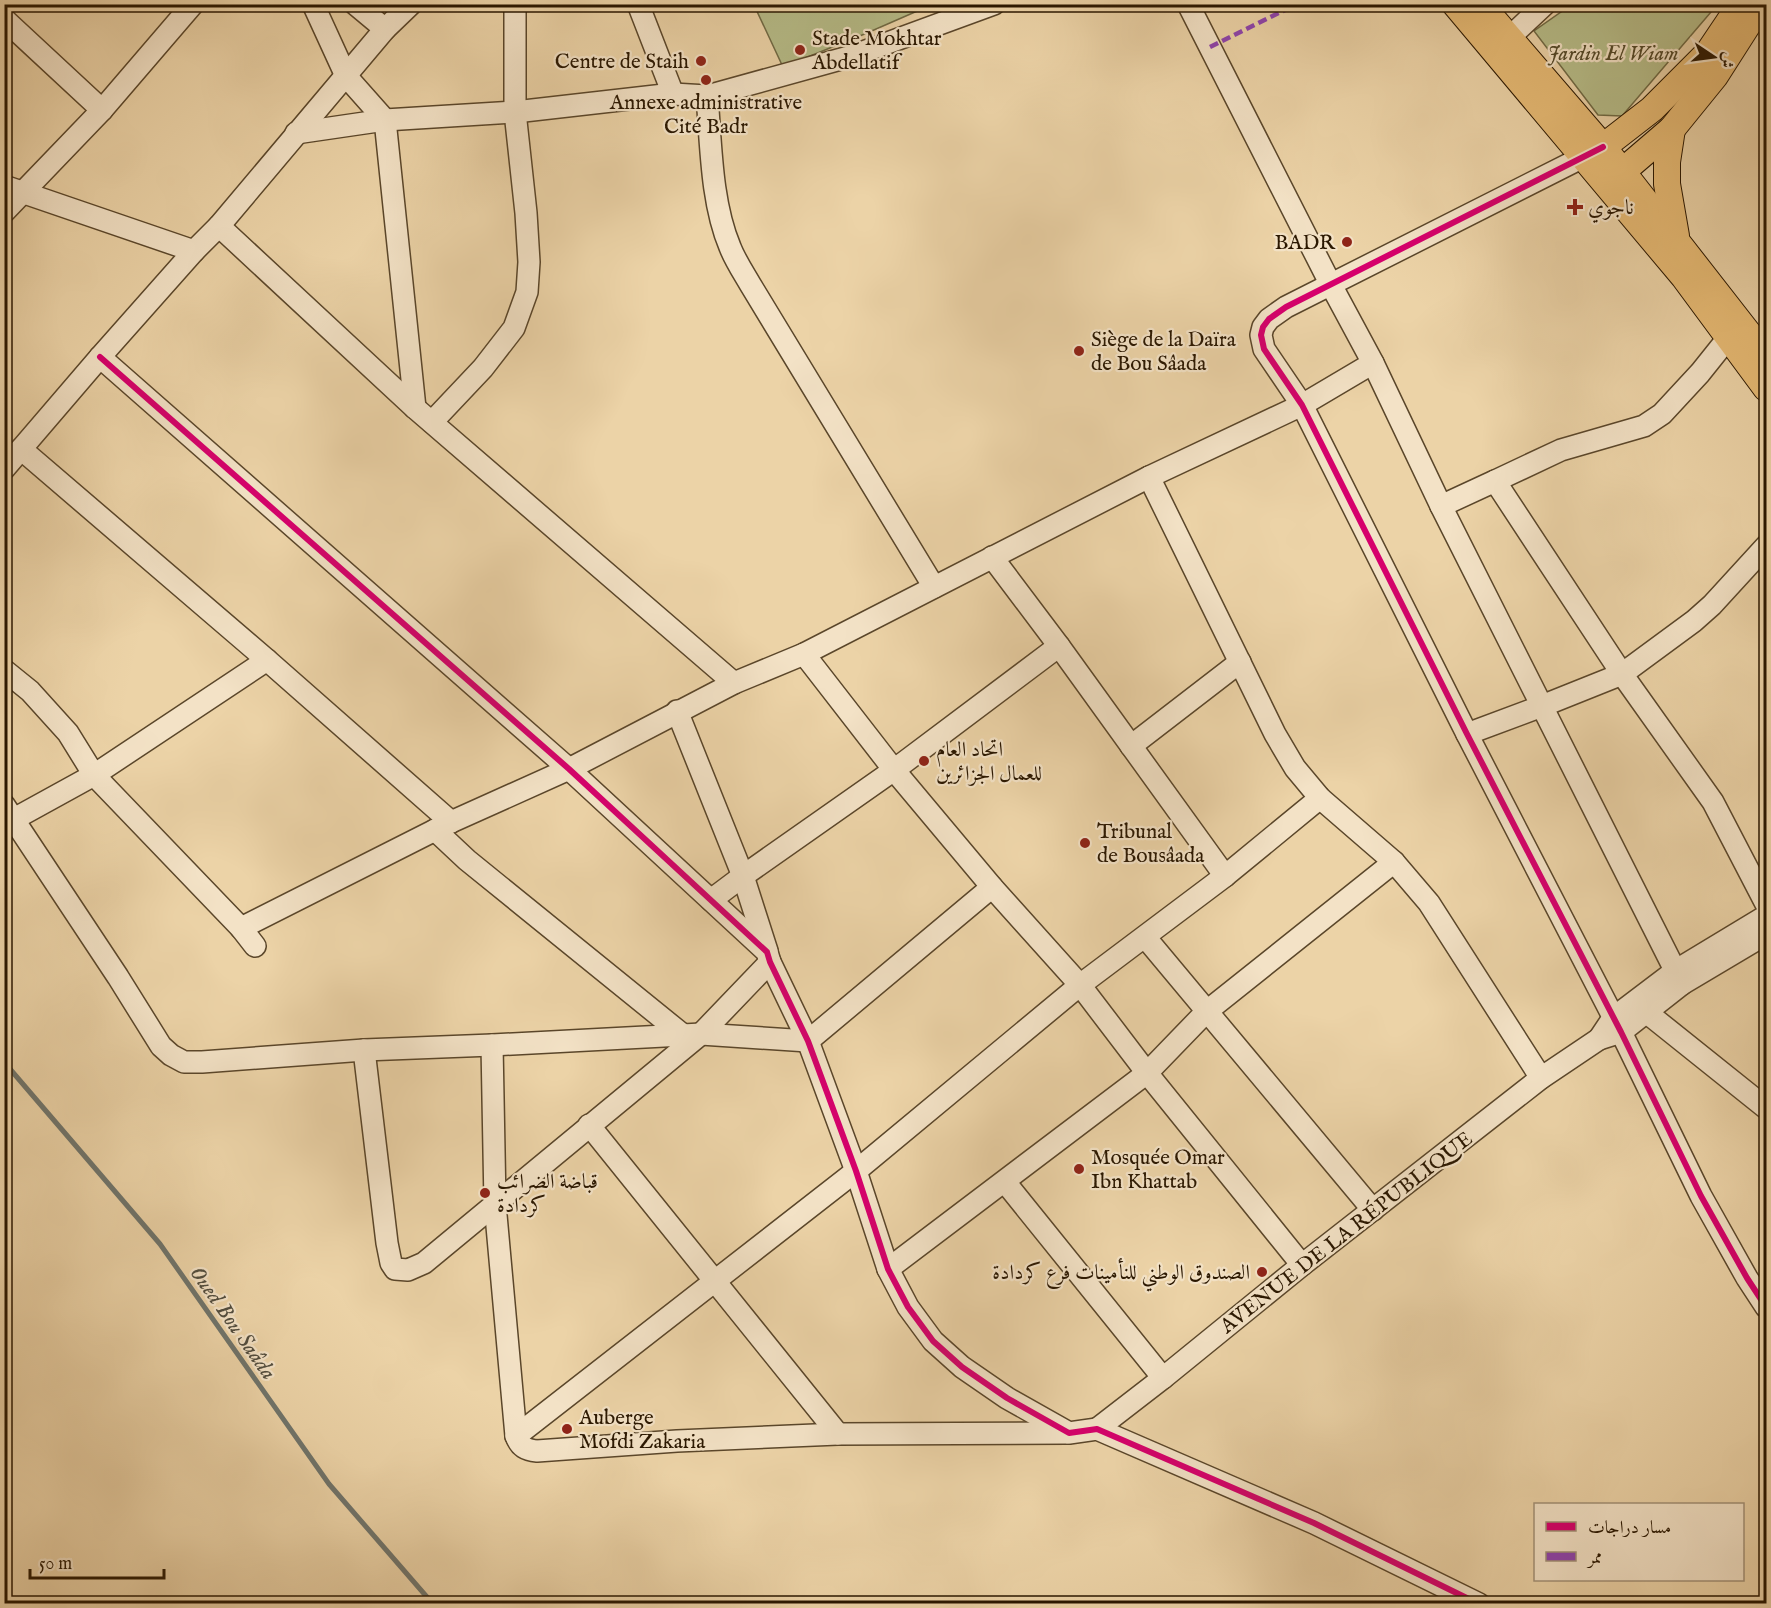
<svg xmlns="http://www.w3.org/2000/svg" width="1771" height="1608" font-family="'IM FELL English',Amiri,serif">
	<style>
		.green { fill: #b6bc88; stroke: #706a44; stroke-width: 1.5 }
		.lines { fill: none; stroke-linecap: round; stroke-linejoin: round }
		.stream { stroke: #70756c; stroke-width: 5 }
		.minor-casing { stroke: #5a462a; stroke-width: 24 }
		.major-casing { stroke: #2a1700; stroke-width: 28 }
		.minor { stroke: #f3e2c6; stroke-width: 21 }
		.major { stroke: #e6ba74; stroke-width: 26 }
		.quiet { stroke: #8e44ad; stroke-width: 4.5; stroke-dasharray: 9 4.5; stroke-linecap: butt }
		.cycleway-casing { stroke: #f3e2c6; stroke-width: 10 }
		.cycleway { stroke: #d6006c; stroke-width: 6 }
		.poi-dot { fill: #8f2418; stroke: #f3e2c6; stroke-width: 2 }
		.labels { text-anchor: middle; stroke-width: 4.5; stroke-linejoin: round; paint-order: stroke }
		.poi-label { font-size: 21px; fill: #2a1700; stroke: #f3e2c6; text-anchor: start }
		.park-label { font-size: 21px; font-style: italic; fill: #544929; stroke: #f3e2c6 }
		.street-label { font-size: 21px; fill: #2a1700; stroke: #f3e2c6 }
		.water-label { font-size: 22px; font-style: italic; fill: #534e3f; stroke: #f3e2c6 }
	</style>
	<rect width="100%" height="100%" fill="#ecd3a7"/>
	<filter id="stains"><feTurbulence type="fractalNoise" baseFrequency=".00333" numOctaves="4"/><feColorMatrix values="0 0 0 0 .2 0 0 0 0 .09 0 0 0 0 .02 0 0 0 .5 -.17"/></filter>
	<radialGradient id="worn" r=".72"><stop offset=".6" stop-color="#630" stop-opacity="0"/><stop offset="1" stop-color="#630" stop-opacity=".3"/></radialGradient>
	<!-- green -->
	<g class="green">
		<polygon points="754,5 931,5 867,33 783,67"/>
		<polygon points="1571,5 1717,5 1622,116 1598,115 1534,31"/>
	</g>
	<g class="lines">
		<!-- stream -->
		<polyline class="stream" points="4,1062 160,1244 329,1484 433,1604"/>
		<!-- minor casing -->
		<g class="minor-casing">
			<g id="minor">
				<polyline points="313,4 346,76 385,120 415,408"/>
				<polyline points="355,4 385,29"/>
				<polyline points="638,4 673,94"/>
				<polyline points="1188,4 1331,285 1373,363 1441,506 1682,984"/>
				<polyline points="4,19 102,110"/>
				<polyline points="1496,47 1509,38 1545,4"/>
				<path d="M707 96C711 144 711 202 730 247 735 260 743 272 750 284L934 587"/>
				<polyline points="296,133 385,120 515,112 673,94 707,96 852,56 994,4"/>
				<polyline points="1597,150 1286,307 1269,319 1263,327 1261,335 1264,349 1302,405 1467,734 1621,1032 1701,1196 1747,1278 1766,1307"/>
				<polyline points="4,186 194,251"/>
				<polyline points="4,212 102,110 193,4"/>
				<polyline points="219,226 415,408 734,683"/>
				<polyline points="100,357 569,769 767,952 770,962 808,1041 856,1171 888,1269 908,1307 933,1341 962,1367 1007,1398 1069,1433 1097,1429 1314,1523 1479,1604"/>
				<polyline points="432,422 483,368 514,328 527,292 529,262 526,213 515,112 515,4"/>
				<polyline points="21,449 267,660 451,822"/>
				<polyline points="4,469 100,357 194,251 219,226 385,29 411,4"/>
				<polyline points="1149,477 1275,734 1295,768 1320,798 1394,862 1429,903 1541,1078"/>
				<polyline points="1495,481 1561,450 1644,426 1662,414 1700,373 1728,338"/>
				<polyline points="1441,506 1495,481 1622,674 1713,802 1766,904"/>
				<polyline points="992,557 1059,646 1225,876"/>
				<polyline points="804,654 894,770 992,887 1080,985 1147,1073 1302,1265"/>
				<polyline points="4,670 30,691 68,733 94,775 241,928 255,946"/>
				<polyline points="677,711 743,876 767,951"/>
				<polyline points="1467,734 1542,706 1622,674 1694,621 1712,605 1766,546"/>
				<polyline points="1131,746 1240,662"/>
				<polyline points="4,805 118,977 161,1046 171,1055 184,1062 202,1062 364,1050 492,1045 683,1035 701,1034 808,1041 992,887"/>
				<polyline points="14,819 94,775 267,660"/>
				<polyline points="435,830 467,860 683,1035"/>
				<polyline points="711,900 743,876 894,770 1059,646"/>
				<polyline points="1766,916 1675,971 1613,1018 1599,1039 1621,1032 1682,984 1766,934"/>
				<polyline points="241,928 451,822 569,769 734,683 804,654 1149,477 1302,405 1373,363"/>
				<polyline points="1145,937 1373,1210"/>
				<polyline points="1646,1012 1766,1108"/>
				<path d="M492 1045 495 1204 516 1436C520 1447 526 1450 537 1451L677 1441 838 1434 1067 1433"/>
				<polyline points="364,1050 387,1243 391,1263 395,1269 408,1270 424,1263 701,1034 770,962"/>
				<polyline points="589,1125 838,1434"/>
				<polyline points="1005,1182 1163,1378"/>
				<polyline points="888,1269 1147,1073 1206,1012 1394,862"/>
				<polyline points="1097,1429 1163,1378 1302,1265 1541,1078 1599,1039"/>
				<polyline points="516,1436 856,1171 1080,985 1225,876 1320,798"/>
			</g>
		</g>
		<!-- major casing -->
		<g class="major-casing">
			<g id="major">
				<polyline points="1455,4 1684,277 1766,388"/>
				<polyline points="1480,4 1603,147 1766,356"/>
				<polyline points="1672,129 1667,162 1667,184 1676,236"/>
				<polyline points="1603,147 1652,109 1708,53 1741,4"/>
				<polyline points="1609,183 1672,129 1715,76 1761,4"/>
			</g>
		</g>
		<!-- minor -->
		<use href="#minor" class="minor"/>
		<!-- major -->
		<use href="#major" class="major"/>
		<!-- quiet -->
		<polyline class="quiet" points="1210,47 1297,4"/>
		<!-- cycleway casing -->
		<g class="cycleway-casing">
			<g id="cycleway">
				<polyline points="1603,147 1286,307 1269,319 1263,327 1261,335 1264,349 1302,405 1467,734 1621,1032 1701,1196 1747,1278 1766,1307"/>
				<polyline points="100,357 569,769 767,952 770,962 808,1041 856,1171 888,1269 908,1307 933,1341 962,1367 1007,1398 1069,1433 1097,1429 1314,1523 1479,1604"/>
			</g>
		</g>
		<!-- cycleway -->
		<use href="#cycleway" class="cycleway"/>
	</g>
	<!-- markers -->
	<g class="poi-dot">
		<circle cx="800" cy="50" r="6"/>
		<circle cx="701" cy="61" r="6"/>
		<circle cx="706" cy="80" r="6"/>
		<path d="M1572 198h6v6h6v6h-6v6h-6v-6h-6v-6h6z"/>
		<circle cx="1347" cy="242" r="6"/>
		<circle cx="1079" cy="351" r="6"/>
		<circle cx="924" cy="761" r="6"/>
		<circle cx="1085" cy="843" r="6"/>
		<circle cx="1079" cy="1169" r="6"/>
		<circle cx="485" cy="1193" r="6"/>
		<circle cx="1262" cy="1272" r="6"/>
		<circle cx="567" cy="1429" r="6"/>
	</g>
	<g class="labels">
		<!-- poi labels -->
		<g class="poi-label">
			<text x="812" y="45">Stade Mokhtar<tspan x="812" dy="24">Abdellatif</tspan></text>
			<text x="689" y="68" text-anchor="end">Centre de Staih</text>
			<text x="706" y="109" text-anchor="middle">Annexe administrative<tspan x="706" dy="24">Cité Badr</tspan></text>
			<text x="1588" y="214">ناجوي</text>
			<text x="1335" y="249" text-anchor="end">BADR</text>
			<text x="1091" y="346">Siège de la Daïra<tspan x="1091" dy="24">de Bou Sâada</tspan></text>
			<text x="936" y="756">اتحاد العام<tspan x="936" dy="24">للعمال الجزائرين</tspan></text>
			<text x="1097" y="838">Tribunal<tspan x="1097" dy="24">de Bousâada</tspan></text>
			<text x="1091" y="1164">Mosquée Omar<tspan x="1091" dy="24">Ibn Khattab</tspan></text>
			<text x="497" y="1188">قباضة الضرائب<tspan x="497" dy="24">كردادة</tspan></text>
			<text x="1250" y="1279" text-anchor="end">الصندوق الوطني للنأمينات فرع كردادة</text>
			<text x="579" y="1424">Auberge<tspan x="579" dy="24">Mofdi Zakaria</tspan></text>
		</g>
		<!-- park labels -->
		<g class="park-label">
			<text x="1613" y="60">Jardin El Wiam</text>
		</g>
		<!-- street labels -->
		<g class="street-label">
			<text transform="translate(1346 1232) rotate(-38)" y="7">AVENUE DE LA RÉPUBLIQUE</text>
		</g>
		<!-- water labels -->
		<g class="water-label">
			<text transform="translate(234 1322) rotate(55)" y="8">Oued Bou Saâda</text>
		</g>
	</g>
	<!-- margin -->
	<rect width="1771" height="1608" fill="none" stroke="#ecd3a7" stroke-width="24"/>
	<rect x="6" y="6" width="1759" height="1596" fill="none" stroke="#2a1700" stroke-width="3"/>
	<rect x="12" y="12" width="1747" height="1584" fill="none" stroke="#2a1700" stroke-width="1.5"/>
	<!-- legend -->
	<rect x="1534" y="1503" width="210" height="78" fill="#f3e2c6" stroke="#a39177" stroke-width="1.5"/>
	<rect x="1546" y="1522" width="30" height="9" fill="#d6006c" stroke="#a39177" stroke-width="1.5"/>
	<text x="1588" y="1533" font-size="18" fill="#2a1700">مسار دراجات</text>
	<rect x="1546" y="1552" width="30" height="9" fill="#8e44ad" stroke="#a39177" stroke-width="1.5"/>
	<text x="1588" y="1563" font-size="18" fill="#2a1700">ممر</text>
	<!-- north arrow -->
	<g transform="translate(1714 57) rotate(103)" stroke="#f3e2c6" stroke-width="4.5" paint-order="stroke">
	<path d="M0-4.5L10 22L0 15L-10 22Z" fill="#2a1700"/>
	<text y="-9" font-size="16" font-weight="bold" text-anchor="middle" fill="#2a1700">ش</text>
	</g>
	<!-- scale -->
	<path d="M30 1569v9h134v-9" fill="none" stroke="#2a1700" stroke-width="3"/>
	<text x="39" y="1569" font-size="18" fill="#2a1700" stroke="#f3e2c6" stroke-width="4.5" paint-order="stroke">50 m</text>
	<rect width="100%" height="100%" filter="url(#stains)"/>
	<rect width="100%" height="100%" fill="url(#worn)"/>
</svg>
